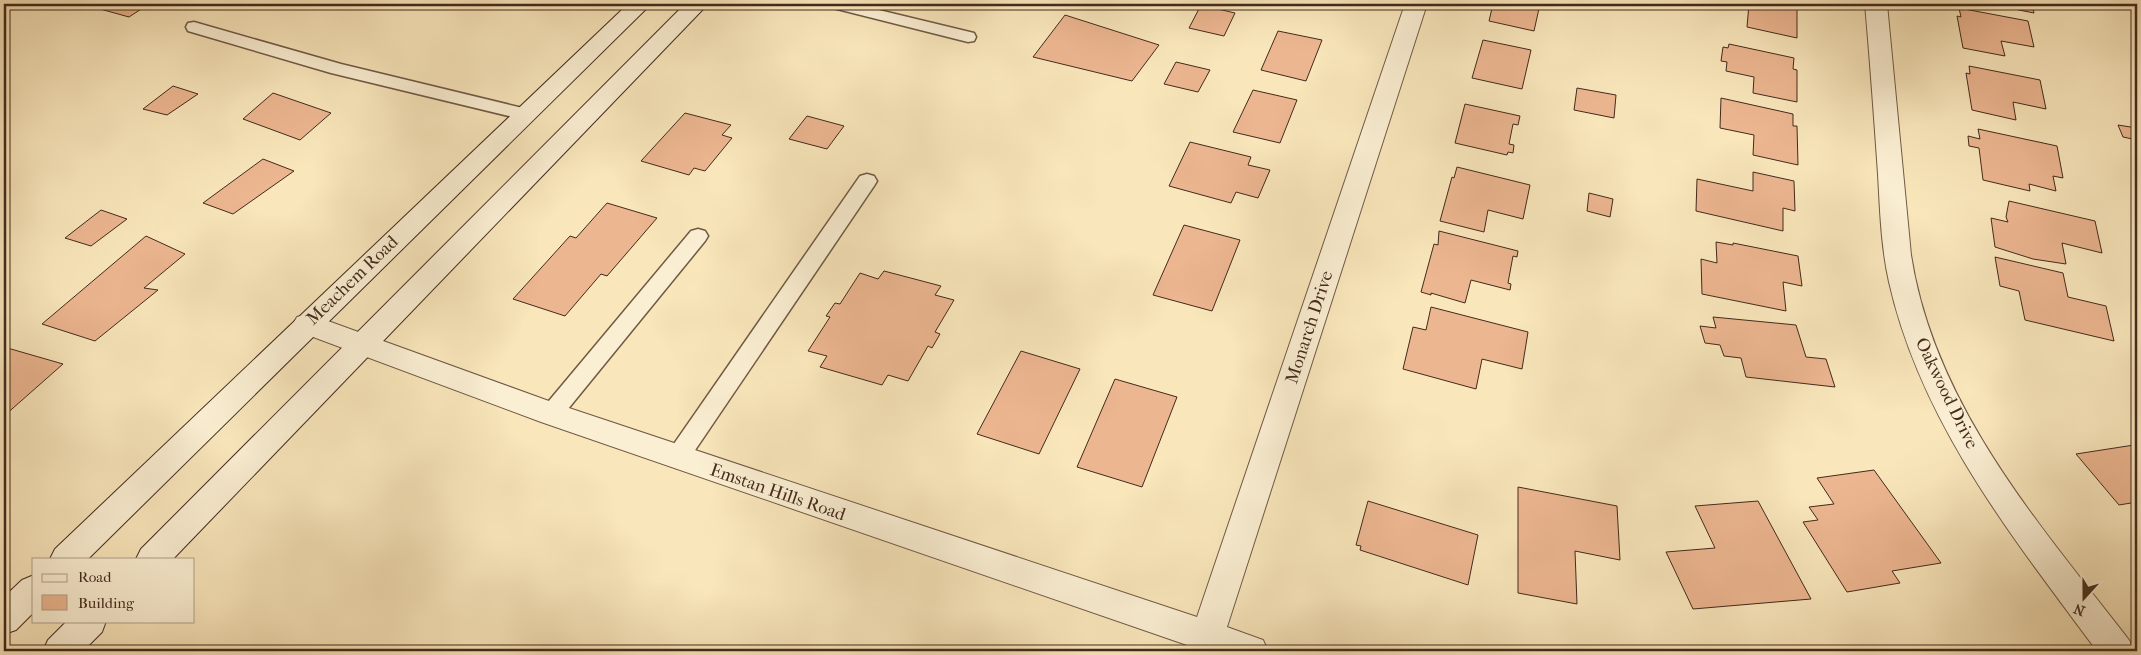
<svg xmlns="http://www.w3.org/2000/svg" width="2141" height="655" font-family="'IM FELL French Canon',serif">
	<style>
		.building { fill: #ecb690; stroke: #432a1c }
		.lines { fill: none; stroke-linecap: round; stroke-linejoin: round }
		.lane-casing { stroke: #705944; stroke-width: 3 }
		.street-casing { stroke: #705944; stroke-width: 2 }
		.secondary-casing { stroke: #432a1c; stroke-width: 2 }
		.lane { fill: #fbefd3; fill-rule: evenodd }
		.street { fill: #fbefd3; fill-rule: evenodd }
		.secondary { fill: #fbefd3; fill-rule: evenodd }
		.labels { text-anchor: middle; stroke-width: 4; stroke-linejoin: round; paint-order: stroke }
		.street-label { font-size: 18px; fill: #432a1c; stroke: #fbefd3 }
	</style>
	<rect width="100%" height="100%" fill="#f9e6bb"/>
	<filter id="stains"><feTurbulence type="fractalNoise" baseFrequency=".004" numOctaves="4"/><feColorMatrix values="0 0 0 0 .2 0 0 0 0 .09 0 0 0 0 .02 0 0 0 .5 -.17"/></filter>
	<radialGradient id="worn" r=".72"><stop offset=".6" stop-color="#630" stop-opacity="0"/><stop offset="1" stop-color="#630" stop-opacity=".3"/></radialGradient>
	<!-- building -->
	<g class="building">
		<polygon points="82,4 149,4 129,17"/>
		<polygon points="1493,4 1540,4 1534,31 1489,21"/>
		<polygon points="1749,4 1797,4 1797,38 1747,27"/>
		<polygon points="1989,4 2032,4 2034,13"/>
		<polygon points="1201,5 1235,13 1224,36 1189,28"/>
		<polygon points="1959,8 2028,21 2034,47 2001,41 2005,56 1963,48 1957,16 1961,17"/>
		<polygon points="1065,15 1159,45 1132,81 1033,57"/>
		<polygon points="1278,31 1322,40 1306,81 1261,70"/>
		<polygon points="1483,40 1531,50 1522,89 1472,78"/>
		<polygon points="1729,44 1794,58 1793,69 1797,70 1797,102 1753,93 1754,77 1726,71 1727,62 1721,61 1723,47 1728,48"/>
		<polygon points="1176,62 1210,70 1198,92 1164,84"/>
		<polygon points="1969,66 2040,80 2046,109 2013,102 2016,120 1972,110 1966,73 1970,74"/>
		<polygon points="173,86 198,94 167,115 143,109"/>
		<polygon points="1577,88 1616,95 1614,118 1574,110"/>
		<polygon points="1253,90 1297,100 1280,143 1233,132"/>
		<polygon points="273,93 331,113 300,140 243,119"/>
		<polygon points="1721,98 1793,114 1793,126 1797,126 1798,165 1753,155 1754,135 1720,128"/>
		<polygon points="1465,104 1520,116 1518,125 1513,124 1509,144 1514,145 1513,153 1508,152 1507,155 1455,143"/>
		<polygon points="685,113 731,125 722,135 732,138 705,171 694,168 689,175 641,161"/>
		<polygon points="807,116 844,126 827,149 789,139"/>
		<polygon points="2118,125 2137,128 2137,140 2123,137"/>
		<polygon points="1978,129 2057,146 2063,178 2053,176 2056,191 2029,184 2030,191 1983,180 1979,148 1969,146 1968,136 1980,139"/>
		<polygon points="1190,142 1251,157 1248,165 1270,170 1258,198 1236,192 1231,203 1169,186"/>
		<polygon points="263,159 294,171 233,214 203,203"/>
		<polygon points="1457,167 1530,185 1523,219 1488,210 1484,232 1440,221 1452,177 1454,178"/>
		<polygon points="1753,172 1794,181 1795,211 1783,208 1783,231 1696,211 1697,179 1753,191"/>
		<polygon points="1589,193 1613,199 1610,217 1587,211"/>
		<polygon points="2009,201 2095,221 2102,253 2062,243 2066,264 2033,259 1995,247 1991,218 2008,222 2006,217"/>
		<polygon points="607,203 657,218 607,276 601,274 565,316 513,299 570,236 576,238"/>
		<polygon points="101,210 127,219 91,246 65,238"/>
		<polygon points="1184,225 1240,240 1212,311 1153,295"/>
		<polygon points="1439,231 1518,251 1517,257 1513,256 1508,283 1511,284 1510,290 1471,280 1465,303 1431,293 1431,295 1421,292 1434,244 1438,245"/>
		<polygon points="146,236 185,254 144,288 158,290 95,341 42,324"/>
		<polygon points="1716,242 1733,245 1733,243 1798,256 1802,286 1783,282 1786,311 1702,294 1701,259 1717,263"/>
		<polygon points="1995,257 2063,273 2068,297 2106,306 2114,341 2025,320 2019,291 2000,286"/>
		<polygon points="884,271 941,286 935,295 954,300 935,332 940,334 932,348 928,346 908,381 888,375 882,385 820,367 827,356 808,351 830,317 826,316 835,303 840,304 860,273 878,279"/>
		<polygon points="1431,307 1528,332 1522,369 1482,359 1476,389 1403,369 1413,327 1426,330"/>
		<polygon points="1713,317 1796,325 1806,357 1826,359 1835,387 1746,377 1741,358 1724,356 1720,345 1705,343 1700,326 1716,328"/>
		<polygon points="4,347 63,364 4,416"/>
		<polygon points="1021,351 1080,369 1039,454 977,434"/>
		<polygon points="1115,379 1177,397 1142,487 1077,467"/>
		<polygon points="2134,445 2137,445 2137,502 2119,505 2076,454"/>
		<polygon points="1874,470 1941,563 1892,571 1900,583 1847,592 1803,522 1818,520 1809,507 1834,504 1817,478"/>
		<polygon points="1518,487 1617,506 1620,560 1575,551 1577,604 1518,593"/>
		<polygon points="1368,501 1478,535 1468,585 1360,550 1361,546 1356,545"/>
		<polygon points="1758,501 1811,599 1693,609 1666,552 1715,548 1695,506"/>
	</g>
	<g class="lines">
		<!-- lane casing -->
		<g class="lane-casing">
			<g id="lane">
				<polygon points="827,4 854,4 974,33 976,37 974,41 968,42 829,7"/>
				<polygon points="194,22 341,64 531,110 534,114 531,118 525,120 331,73 188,31 186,27 188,23"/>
				<polygon points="867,174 874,176 877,181 874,186 685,465 677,468 669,465 665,458 669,451 860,176"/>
				<polygon points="698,229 705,231 708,236 705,241 559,420 551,423 543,420 540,414 543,408 691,231"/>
			</g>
		</g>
		<!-- street casing -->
		<g class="street-casing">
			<g id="street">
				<polygon points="1405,4 1427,4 1227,627 1263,640 1268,651 1185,651 1187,645 541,422 297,331 293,324 297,317 307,314 317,317 560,405 1197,617"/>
				<path d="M1865 4H1887L1911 255C1934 405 2039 524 2129 640L2134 651H2097C2013 538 1921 423 1889 282 1881 247 1880 210 1878 174 1874 117 1870 60 1865 4Z"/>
			</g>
		</g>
		<!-- secondary casing -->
		<g class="secondary-casing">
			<g id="secondary">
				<polygon points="628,4 651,4 88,559 50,559 55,549"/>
				<polygon points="685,4 708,4 173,559 136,559 141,549"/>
				<polygon points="34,575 34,612 16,630 4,634 4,597 22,580"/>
				<polygon points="67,621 106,621 102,632 83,651 43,651 48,640"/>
			</g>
		</g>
		<!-- lane -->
		<use href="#lane" class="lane"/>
		<!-- street -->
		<use href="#street" class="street"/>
		<!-- secondary -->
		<use href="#secondary" class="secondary"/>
	</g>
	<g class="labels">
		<!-- street labels -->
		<g class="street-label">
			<text transform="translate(352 280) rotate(-44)" y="6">Meachem Road</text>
			<text transform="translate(1309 327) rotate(-72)" y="6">Monarch Drive</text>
			<text transform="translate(1947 393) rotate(64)" y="6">Oakwood Drive</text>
			<text transform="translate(778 492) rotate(19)" y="6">Emstan Hills Road</text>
		</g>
	</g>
	<!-- margin -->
	<rect width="2141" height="655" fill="none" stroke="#f9e6bb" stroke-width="20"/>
	<rect x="5" y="5" width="2131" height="645" fill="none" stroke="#432a1c" stroke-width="2.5"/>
	<rect x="10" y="10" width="2121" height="635" fill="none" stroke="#432a1c"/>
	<!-- legend -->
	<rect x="32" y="558" width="162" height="65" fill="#fbefd3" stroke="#b1a08a"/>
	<rect x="42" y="574" width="25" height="8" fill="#fbefd3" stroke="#b1a08a"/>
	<text x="78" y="582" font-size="15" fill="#432a1c">Road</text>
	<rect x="42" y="595" width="25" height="15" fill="#ecb690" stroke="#b1a08a"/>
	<text x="78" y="608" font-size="15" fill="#432a1c">Building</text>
	<!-- north arrow -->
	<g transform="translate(2084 598) rotate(201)" stroke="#fbefd3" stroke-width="4" paint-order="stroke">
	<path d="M0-4L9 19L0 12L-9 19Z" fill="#432a1c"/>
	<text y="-8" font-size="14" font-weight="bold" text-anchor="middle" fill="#432a1c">N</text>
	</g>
	<rect width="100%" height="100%" filter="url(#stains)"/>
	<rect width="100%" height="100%" fill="url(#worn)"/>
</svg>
